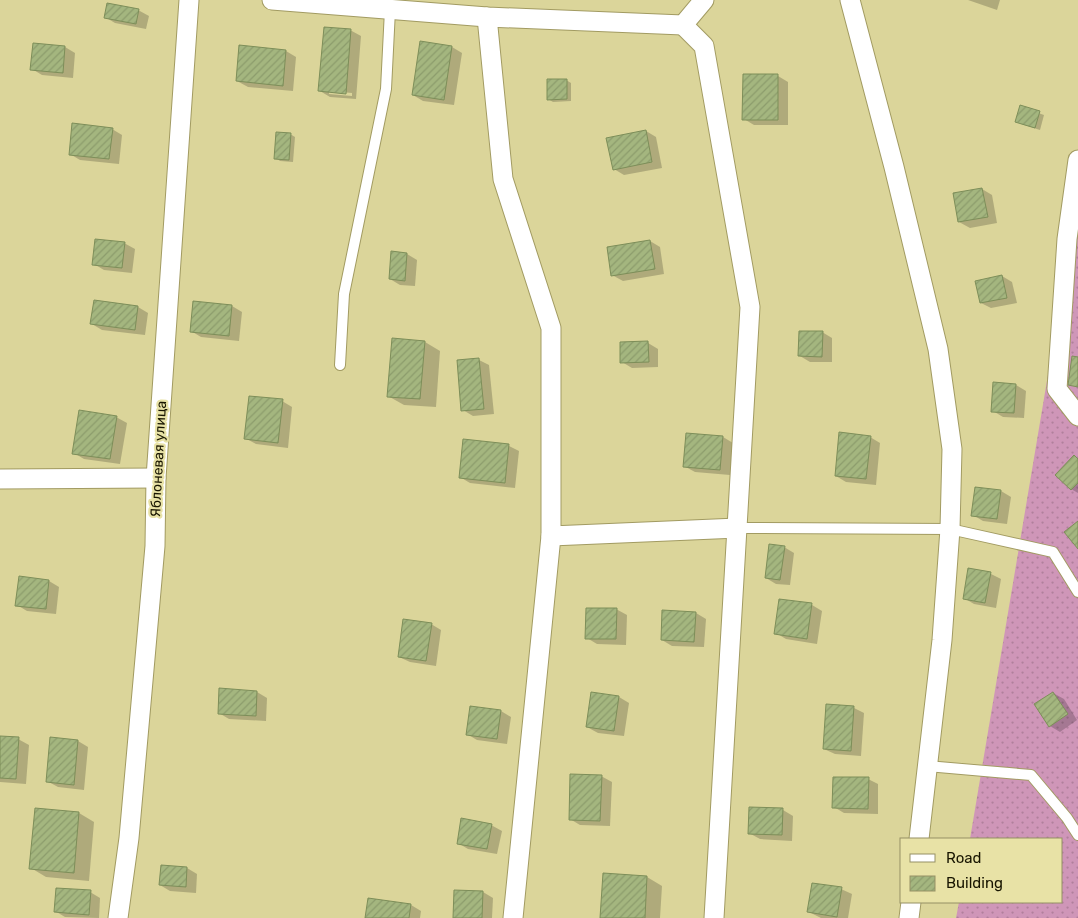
<svg xmlns="http://www.w3.org/2000/svg" width="1078" height="918" font-family="Rubik,sans-serif">
	<style>
		.garden { fill: url(#garden-dots) }
		.shadow { fill: #0003; fill-rule: evenodd }
		.building { fill: url(#building-hatch); stroke: #7d8e59 }
		.lines { fill: none; stroke-linecap: round; stroke-linejoin: round }
		.lane-casing { stroke: #a29b62; stroke-width: 12 }
		.street-casing { stroke: #a29b62; stroke-width: 21 }
		.lane { stroke: #fff; stroke-width: 10 }
		.street { stroke: #fff; stroke-width: 19 }
		.labels { text-anchor: middle; stroke-width: 4.5; stroke-linejoin: round; paint-order: stroke }
		.street-label { font-size: 14px; fill: #181501; stroke: #e8e2a6 }
	</style>
	<defs>
		<pattern id="garden-dots" width="8" height="8" patternUnits="userSpaceOnUse" patternTransform="scale(1.25)"><rect width="8" height="8" fill="#cf96b8"/><path d="M2 2h.1M6 6h.1" fill="none" stroke="#b1809c" stroke-width="1.8" stroke-linecap="round"/></pattern>
		<pattern id="building-hatch" width="6" height="6" patternUnits="userSpaceOnUse" patternTransform="scale(1.25)"><rect width="6" height="6" fill="#a4b67f"/><path d="M-1 1l2-2M0 6l6-6M5 7l2-2" fill="none" stroke="#8c9c6c"/></pattern>
	</defs>
	<rect width="100%" height="100%" fill="#dbd59a"/>
	<!-- garden -->
	<polygon class="garden" points="1078,196 1078,918 956,918 959,902 1062,902 1062,839 970,839"/>
	<!-- shadow -->
	<g class="shadow">
		<polygon points="968,0 1000,0 997,10"/>
		<polygon points="138,10 149,16 146,29 115,23 105,17"/>
		<path d="M350 30 361 36 356 99 330 97 320 91ZM329 91 352 93V96L329 94Z"/>
		<polygon points="421,43 452,47 462,53 454,105 423,101 413,95"/>
		<polygon points="65,47 75,53 73,78 42,75 32,69"/>
		<polygon points="240,47 286,51 296,57 293,91 248,87 237,81"/>
		<polygon points="744,75 778,76 788,82 788,125 754,125 744,119"/>
		<polygon points="566,80 571,83 571,101 553,102 548,99"/>
		<polygon points="1021,107 1044,115 1040,130 1021,124"/>
		<polygon points="112,129 122,135 119,164 80,160 70,154"/>
		<polygon points="646,131 656,137 662,168 624,175 614,169"/>
		<polygon points="290,134 295,137 293,162 280,161 276,158"/>
		<polygon points="982,189 992,195 997,223 970,228 959,222"/>
		<polygon points="650,241 660,247 664,274 623,281 612,275"/>
		<polygon points="124,243 135,249 132,273 104,270 94,264"/>
		<polygon points="407,254 417,260 415,286 400,285 390,279"/>
		<polygon points="1002,276 1012,282 1017,303 991,308 981,303"/>
		<polygon points="95,301 138,307 148,313 145,335 102,330 92,324"/>
		<polygon points="232,306 242,312 239,341 201,337 191,331"/>
		<polygon points="822,332 832,338 832,362 810,362 800,356"/>
		<polygon points="425,342 440,351 436,407 404,405 388,396"/>
		<polygon points="648,343 658,349 658,367 632,368 622,362"/>
		<polygon points="479,360 489,365 494,414 473,416 463,410"/>
		<polygon points="1016,385 1026,391 1024,418 1003,417 993,411"/>
		<polygon points="282,401 292,407 288,448 256,444 245,438"/>
		<polygon points="116,417 127,423 120,464 84,459 74,453"/>
		<polygon points="723,437 733,443 730,475 695,472 684,466"/>
		<polygon points="870,437 880,443 876,485 846,482 836,476"/>
		<polygon points="464,441 509,446 519,451 515,488 470,483 460,477"/>
		<polygon points="1074,457 1078,459 1078,493 1071,489"/>
		<polygon points="1001,491 1011,497 1007,524 983,521 973,515"/>
		<polygon points="784,547 794,553 790,585 776,584 766,578"/>
		<polygon points="969,569 991,574 1001,579 996,608 974,604 964,598"/>
		<polygon points="49,581 59,587 56,614 27,611 17,605"/>
		<polygon points="812,605 822,611 817,644 786,639 776,633"/>
		<polygon points="616,609 627,615 626,645 597,644 587,638"/>
		<polygon points="696,613 706,619 704,647 672,646 662,640"/>
		<polygon points="431,624 441,630 436,666 410,662 399,657"/>
		<polygon points="220,690 257,692 267,698 266,721 229,719 219,713"/>
		<polygon points="1053,693 1064,699 1077,720 1060,732 1050,726"/>
		<polygon points="619,697 629,703 624,736 598,733 587,727"/>
		<polygon points="471,707 501,711 511,717 507,744 477,740 467,734"/>
		<polygon points="854,708 864,713 861,756 835,754 824,749"/>
		<polygon points="0,737 18,739 29,745 26,784 0,782"/>
		<polygon points="78,741 88,747 84,790 58,787 47,781"/>
		<polygon points="601,776 612,782 610,826 580,825 570,819"/>
		<polygon points="868,779 878,784 878,814 844,813 834,807"/>
		<polygon points="751,809 783,810 793,816 792,841 760,839 749,833"/>
		<polygon points="79,813 94,822 89,881 46,877 31,868"/>
		<polygon points="491,825 502,831 497,854 468,849 458,843"/>
		<polygon points="187,868 197,874 196,893 170,891 160,885"/>
		<polygon points="647,877 662,886 660,918 601,918"/>
		<polygon points="841,889 852,894 848,918 821,918 809,912"/>
		<polygon points="90,892 100,898 99,918 65,917 55,911"/>
		<polygon points="483,892 493,898 492,918 454,918"/>
		<polygon points="369,900 411,905 421,911 420,918 367,918"/>
	</g>
	<!-- building -->
	<g class="building">
		<polygon points="107,3 139,9 136,24 104,18"/>
		<polygon points="324,27 351,29 346,94 318,91"/>
		<polygon points="420,41 452,46 444,100 412,95"/>
		<polygon points="33,43 65,46 63,73 30,70"/>
		<polygon points="239,45 286,50 283,86 236,81"/>
		<polygon points="743,74 778,74 778,120 742,120"/>
		<polygon points="547,79 567,79 567,99 547,100"/>
		<polygon points="1020,105 1040,111 1035,128 1015,122"/>
		<polygon points="72,123 113,128 109,159 69,155"/>
		<polygon points="646,130 652,162 613,170 606,138"/>
		<polygon points="276,132 291,133 289,160 274,159"/>
		<polygon points="982,188 988,217 958,222 953,193"/>
		<polygon points="95,239 125,242 122,268 92,265"/>
		<polygon points="650,240 655,269 611,276 607,247"/>
		<polygon points="391,251 407,253 405,281 389,279"/>
		<polygon points="1002,275 1007,298 980,303 975,281"/>
		<polygon points="94,300 138,306 135,330 90,324"/>
		<polygon points="193,301 232,305 229,336 190,332"/>
		<polygon points="799,331 823,331 822,357 798,356"/>
		<polygon points="392,338 425,341 420,399 387,397"/>
		<polygon points="648,341 649,362 620,363 620,342"/>
		<polygon points="1072,356 1078,357 1078,387 1068,385"/>
		<polygon points="479,358 484,409 461,411 457,360"/>
		<polygon points="993,382 1016,384 1014,413 991,412"/>
		<polygon points="249,396 283,399 278,443 244,439"/>
		<polygon points="79,410 117,416 110,459 72,454"/>
		<polygon points="839,432 871,436 866,479 835,476"/>
		<polygon points="686,433 723,436 720,470 683,467"/>
		<polygon points="463,439 509,444 505,483 459,478"/>
		<polygon points="1074,455 1078,459 1078,483 1071,490 1055,475"/>
		<polygon points="975,487 1001,490 997,519 971,516"/>
		<polygon points="1078,521 1078,549 1064,532"/>
		<polygon points="769,544 785,546 780,580 765,578"/>
		<polygon points="968,568 991,572 985,603 963,599"/>
		<polygon points="19,576 49,580 46,609 15,606"/>
		<polygon points="779,599 812,603 807,639 774,634"/>
		<polygon points="586,608 617,608 616,639 585,639"/>
		<polygon points="662,610 696,612 694,642 661,640"/>
		<polygon points="403,619 432,623 426,661 398,657"/>
		<polygon points="219,688 257,691 256,716 218,714"/>
		<polygon points="591,692 619,696 614,731 586,727"/>
		<polygon points="1053,692 1068,714 1049,727 1034,704"/>
		<polygon points="826,704 854,706 851,751 823,749"/>
		<polygon points="470,706 501,710 497,739 466,735"/>
		<polygon points="0,736 19,737 16,779 0,778"/>
		<polygon points="50,737 78,740 74,785 46,782"/>
		<polygon points="570,774 602,775 600,821 569,820"/>
		<polygon points="833,777 869,777 868,809 832,808"/>
		<polygon points="749,807 783,808 782,835 748,834"/>
		<polygon points="35,808 79,812 74,873 29,869"/>
		<polygon points="461,818 492,824 487,849 457,844"/>
		<polygon points="161,865 187,867 186,887 159,885"/>
		<polygon points="603,873 647,876 645,918 600,918"/>
		<polygon points="812,883 842,887 837,917 807,912"/>
		<polygon points="56,888 91,890 89,915 54,912"/>
		<polygon points="454,890 483,891 482,918 453,918"/>
		<polygon points="368,898 411,904 409,918 365,918"/>
	</g>
	<g class="lines">
		<!-- lane casing -->
		<g class="lane-casing">
			<g id="lane">
				<polyline points="340,365 344,294 386,89 390,10"/>
				<polyline points="738,528 950,529 1053,552 1078,592"/>
				<polyline points="927,766 1031,775 1067,818 1078,835"/>
			</g>
		</g>
		<!-- street casing -->
		<g class="street-casing">
			<g id="street">
				<polyline points="272,0 487,17 683,25 704,0"/>
				<polyline points="850,0 894,167 938,349 952,449 950,529 942,640 919,839"/>
				<polyline points="487,17 503,179 551,328 551,536 513,918"/>
				<polyline points="683,25 704,46 750,307 714,918"/>
				<polyline points="1078,160 1067,239 1057,389 1078,416"/>
				<polyline points="0,479 156,478"/>
				<polyline points="551,536 738,528"/>
				<polyline points="118,918 129,838 155,546 156,478 189,0"/>
				<polyline points="909,918 911,902"/>
			</g>
		</g>
		<!-- lane -->
		<use href="#lane" class="lane"/>
		<!-- street -->
		<use href="#street" class="street"/>
	</g>
	<g class="labels">
		<!-- street labels -->
		<g class="street-label">
			<text transform="translate(158 459) rotate(-87)" y="5">Яблоневая улица</text>
		</g>
	</g>
	<!-- legend -->
	<rect x="900" y="838" width="162" height="65" fill="#e8e2a6" stroke="#959064"/>
	<rect x="910" y="854" width="25" height="8" fill="#ffffff" stroke="#959064"/>
	<text x="946" y="863" font-size="15" fill="#181501">Road</text>
	<rect x="910" y="876" width="25" height="15" fill="url(#building-hatch)" stroke="#959064"/>
	<text x="946" y="888" font-size="15" fill="#181501">Building</text>
</svg>
